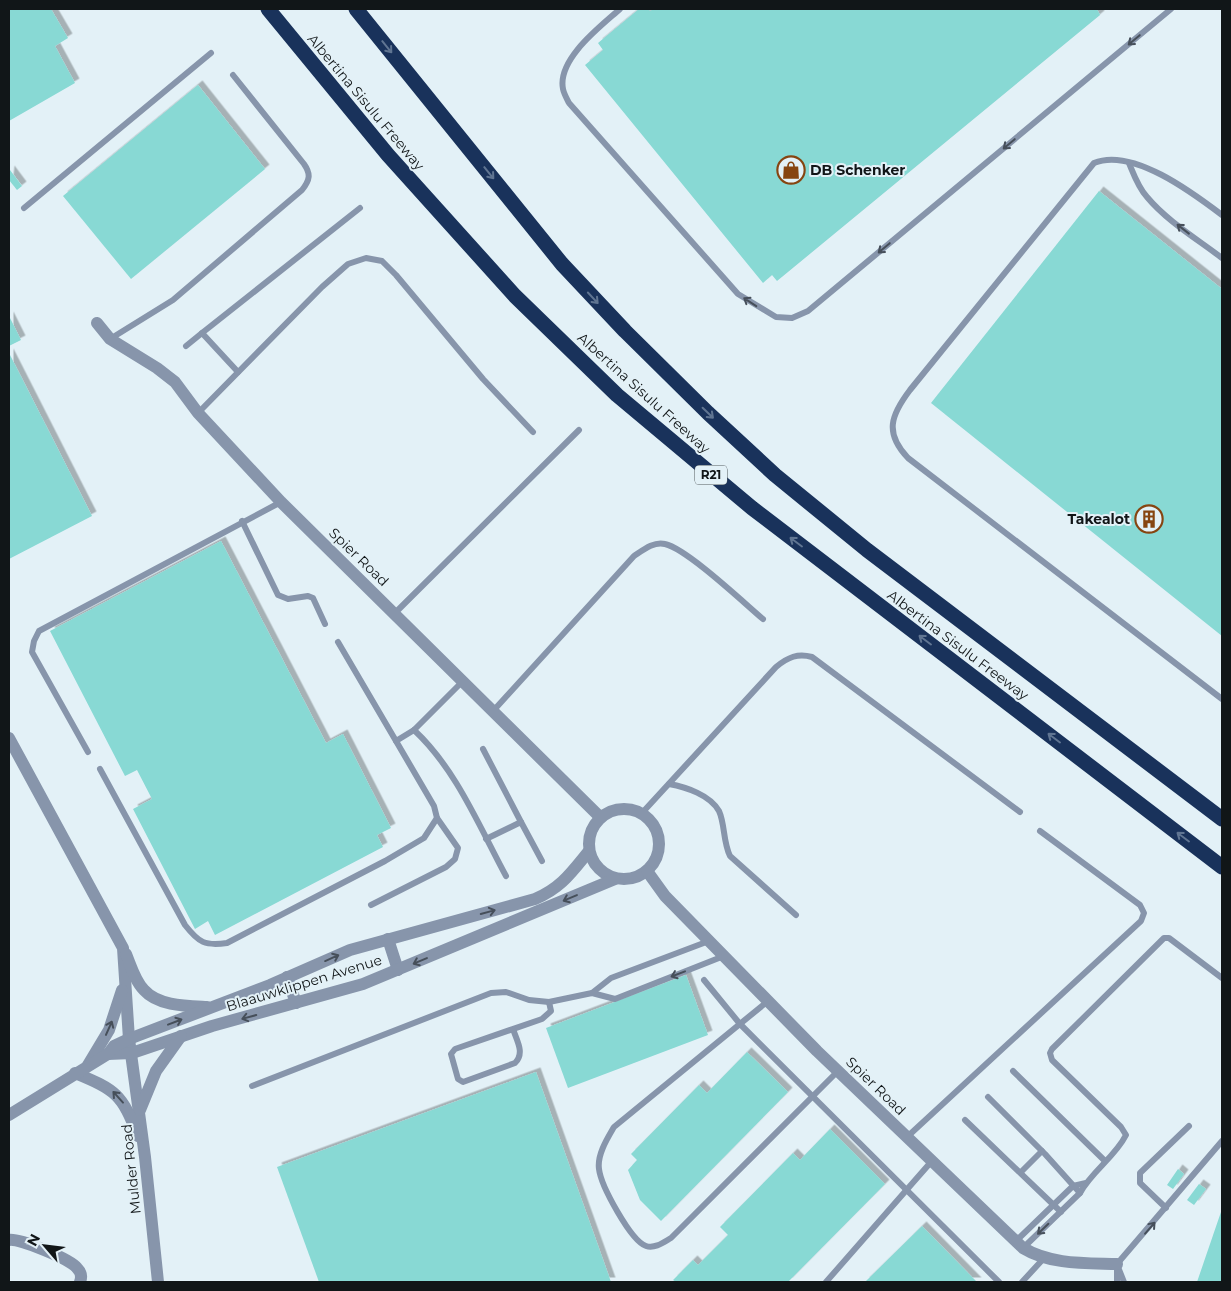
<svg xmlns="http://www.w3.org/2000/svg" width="1231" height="1291" font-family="Montserrat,sans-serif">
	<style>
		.building { fill: #88d9d4; filter: url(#shadow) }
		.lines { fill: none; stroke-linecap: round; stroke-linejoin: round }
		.service { stroke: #8795ab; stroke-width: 6 }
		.minor { stroke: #8795ab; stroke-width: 12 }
		.motorway { stroke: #19325b; stroke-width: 15 }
		.oneway { stroke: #464f5a }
		.oneway2 { stroke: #607592 }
		.labels { text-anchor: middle; stroke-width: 4; stroke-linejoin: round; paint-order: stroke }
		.shield { fill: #e3f1f7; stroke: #50585b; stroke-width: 1 }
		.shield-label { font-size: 12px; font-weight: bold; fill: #111618 }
		.street-label { font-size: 14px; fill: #111618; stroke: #e3f1f7 }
		.poi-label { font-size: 14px; font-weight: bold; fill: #111618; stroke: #e3f1f7; text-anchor: start }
	</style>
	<defs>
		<filter id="shadow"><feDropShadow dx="4.5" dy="-4.5" stdDeviation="0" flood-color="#0004"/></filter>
	</defs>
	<rect width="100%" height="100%" fill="#e3f1f7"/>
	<!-- building -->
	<g class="building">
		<polygon points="9,9 51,9 68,38 55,46 75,83 9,121"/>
		<polygon points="639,9 648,9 650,11 654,9 1097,9 1100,15 777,281 772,275 763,283 585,65 603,50 598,43"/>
		<polygon points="198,85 265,169 131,279 63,196"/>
		<polygon points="10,170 22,186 17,190 9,180"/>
		<polygon points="1099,191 1222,289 1222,636 931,403"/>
		<polygon points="9,316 21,340 9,346"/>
		<polygon points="9,353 92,516 9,559"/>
		<polygon points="221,541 326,743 343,734 391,828 377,835 383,847 215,935 208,921 195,929 133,809 152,799 137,770 125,776 50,631"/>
		<polygon points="686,975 708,1035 568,1088 546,1028"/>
		<polygon points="747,1052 788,1092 661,1221 640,1200 628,1170 637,1160 631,1154 699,1085 707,1093"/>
		<polygon points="536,1072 611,1282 319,1282 277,1167"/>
		<polygon points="830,1129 885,1184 788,1282 676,1282 673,1280 693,1260 698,1265 728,1235 720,1227 793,1153 800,1160"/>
		<polygon points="1178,1169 1184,1174 1173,1189 1167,1185"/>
		<polygon points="1199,1184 1206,1189 1194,1205 1187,1200"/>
		<polygon points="1222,1209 1222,1282 1197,1282"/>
		<polygon points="922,1226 977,1282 865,1282"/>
	</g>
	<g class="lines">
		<!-- service -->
		<g class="service">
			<path d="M620 9C601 26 557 59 563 89 564 94 567 99 569 103L738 294 776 317 792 318 808 311 1171 9"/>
			<path d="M1129 163C1134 175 1138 187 1147 197 1167 221 1197 239 1222 258"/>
			<polyline points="24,208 211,53"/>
			<path d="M1222 215C1193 193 1132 147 1094 163L910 390C891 415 884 433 908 458L1222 699"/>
			<path d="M110 339 173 300 302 190C310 180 311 174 304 164L233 75"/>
			<polyline points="186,346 202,333"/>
			<polyline points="238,372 202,333 360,208"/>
			<polyline points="198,413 322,287 348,264 366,258 382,261 396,275 483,379 533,432"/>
			<polyline points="242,521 278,595 288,599 308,596 313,598 325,624"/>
			<polyline points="395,613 579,430"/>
			<polyline points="338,642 396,741"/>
			<path d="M494 710 634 556C643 550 654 541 665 544 687 549 743 602 763 619"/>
			<path d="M414 730C456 769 479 826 506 876"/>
			<polyline points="483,749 521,822"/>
			<polyline points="88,752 32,652 34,641 39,631 281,502"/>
			<path d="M100 769 185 925C199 943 205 946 227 943L385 861 424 838 437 818 434 806 396 741 414 730 463 681"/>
			<path d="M669 784C686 787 710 795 719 811 725 824 723 842 730 856L796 915"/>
			<path d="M642 813 776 667C788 657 798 653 812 657L1020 812"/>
			<polyline points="486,839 521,822 542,861"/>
			<polyline points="371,905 446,867 455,859 458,848 437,818"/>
			<polyline points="704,980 740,1024 999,1282"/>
			<polyline points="592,993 611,978 709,941"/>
			<path d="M768 1001 614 1127C607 1139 597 1155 599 1169 601 1186 631 1241 646 1246 655 1249 664 1242 671 1238L838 1071"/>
			<path d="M513 1029C517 1041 525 1053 515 1063L463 1082 458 1079 451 1054 455 1049 542 1019 551 1011 549 1002"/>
			<polyline points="1013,1071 1105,1161"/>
			<polyline points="252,1086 491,993 506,992 529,1000 549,1002 592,993 615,999 724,956"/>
			<polyline points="988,1097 1045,1154 1080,1193"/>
			<polyline points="965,1120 1061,1212"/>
			<polyline points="907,1137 1141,921 1144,913 1140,905 1040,831"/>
			<polyline points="1021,1172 1042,1151"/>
			<polyline points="1166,1208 1140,1183 1140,1173 1189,1126"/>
			<polyline points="1016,1241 1073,1186 1086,1183"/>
			<path d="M1023 1248 1080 1193C1092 1171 1115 1157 1126 1135L1121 1127 1052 1060 1050 1053 1052 1049 1164 938H1169L1222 978"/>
			<polyline points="1118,1267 1124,1282"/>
			<polyline points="826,1282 931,1162"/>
			<polyline points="1022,1282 1045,1257"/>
			<polyline points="1117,1282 1117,1264 1222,1141"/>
		</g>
		<!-- minor -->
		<g class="minor">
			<polyline points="97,323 110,339 157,368 175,382 198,413 281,502 600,817"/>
			<polyline points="9,738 123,948 129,1039 145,1157 158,1282"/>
			<circle cx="624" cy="844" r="35"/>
			<path d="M647 871 665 896 817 1051 1023 1248C1051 1265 1086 1263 1117 1264"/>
			<polyline points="388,939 398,970"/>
			<path d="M126 954C131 966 135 981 144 990 158 1006 187 1006 207 1007"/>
			<polyline points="287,977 296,1003"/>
			<polyline points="108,1054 132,1053 212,1026 363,984 615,879"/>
			<polyline points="88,1065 109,1030 122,990"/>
			<path d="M75 1073C116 1090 122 1094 138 1136"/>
			<polyline points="140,1110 156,1071 181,1036"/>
			<path d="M9 1115 108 1054 114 1046 129 1039 270 985 350 950 535 899C561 888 571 873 589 851"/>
			<path d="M9 1240C19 1238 70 1259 77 1268 81 1272 82 1277 80 1282"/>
		</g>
		<!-- motorway -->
		<g class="motorway">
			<polyline points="268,9 388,155 515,296 617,395 752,508 1222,867"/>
			<polyline points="356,9 562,264 625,331 708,413 775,475 867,550 1222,819"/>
		</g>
	</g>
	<!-- one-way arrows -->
	<defs><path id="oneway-shaft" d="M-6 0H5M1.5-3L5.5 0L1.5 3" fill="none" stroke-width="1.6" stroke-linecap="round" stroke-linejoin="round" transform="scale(1.25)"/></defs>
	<g class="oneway">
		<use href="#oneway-shaft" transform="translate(1134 40) rotate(140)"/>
		<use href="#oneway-shaft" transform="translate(1009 144) rotate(140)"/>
		<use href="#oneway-shaft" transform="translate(1183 229) rotate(-142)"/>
		<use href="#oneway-shaft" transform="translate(884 248) rotate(140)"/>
		<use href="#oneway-shaft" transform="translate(750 302) rotate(-147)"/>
		<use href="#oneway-shaft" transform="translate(570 898) rotate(157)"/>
		<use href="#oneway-shaft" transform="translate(488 912) rotate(-15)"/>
		<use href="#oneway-shaft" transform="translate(332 958) rotate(-24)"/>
		<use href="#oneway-shaft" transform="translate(420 961) rotate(157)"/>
		<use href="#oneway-shaft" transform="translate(678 974) rotate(159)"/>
		<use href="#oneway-shaft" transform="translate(249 1017) rotate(165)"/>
		<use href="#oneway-shaft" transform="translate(175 1022) rotate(-21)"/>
		<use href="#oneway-shaft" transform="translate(109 1028) rotate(-66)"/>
		<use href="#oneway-shaft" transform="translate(118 1097) rotate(-132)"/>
		<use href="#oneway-shaft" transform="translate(1150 1228) rotate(-49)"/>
		<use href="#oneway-shaft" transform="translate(1043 1229) rotate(136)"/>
	</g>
	<g class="oneway2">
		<use href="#oneway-shaft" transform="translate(387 47) rotate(51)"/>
		<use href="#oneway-shaft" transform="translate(489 173) rotate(51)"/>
		<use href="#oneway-shaft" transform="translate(593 298) rotate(47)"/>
		<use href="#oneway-shaft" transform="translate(708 413) rotate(44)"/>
		<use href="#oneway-shaft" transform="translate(796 542) rotate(-143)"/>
		<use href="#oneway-shaft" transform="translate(925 640) rotate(-143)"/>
		<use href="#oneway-shaft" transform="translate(1054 738) rotate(-143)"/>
		<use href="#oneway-shaft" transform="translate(1183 837) rotate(-143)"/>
	</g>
	<!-- icons -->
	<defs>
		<g id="shop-ring" transform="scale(1.4375)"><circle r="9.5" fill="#e3f1f7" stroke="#864511" stroke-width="1.5"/><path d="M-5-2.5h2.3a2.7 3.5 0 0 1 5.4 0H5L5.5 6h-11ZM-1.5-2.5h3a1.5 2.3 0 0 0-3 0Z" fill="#864511"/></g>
		<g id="building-ring" transform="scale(1.4375)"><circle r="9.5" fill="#e3f1f7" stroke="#864511" stroke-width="1.5"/><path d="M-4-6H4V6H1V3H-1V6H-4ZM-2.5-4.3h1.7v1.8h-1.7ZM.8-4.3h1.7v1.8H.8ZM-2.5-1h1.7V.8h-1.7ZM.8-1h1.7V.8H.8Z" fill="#864511"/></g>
	</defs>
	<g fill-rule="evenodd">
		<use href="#shop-ring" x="791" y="170"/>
		<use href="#building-ring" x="1149" y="519"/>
	</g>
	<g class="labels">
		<!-- shield labels -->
		<rect class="shield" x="695" y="465.5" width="32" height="19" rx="4"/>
		<g class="shield-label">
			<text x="711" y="479">R21</text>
		</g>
		<!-- street labels -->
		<g class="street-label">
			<text transform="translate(366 102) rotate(50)" y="5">Albertina Sisulu Freeway</text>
			<text transform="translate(644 393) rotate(42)" y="5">Albertina Sisulu Freeway</text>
			<text transform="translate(359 557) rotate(44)" y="5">Spier Road</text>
			<text transform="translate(958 645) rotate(37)" y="5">Albertina Sisulu Freeway</text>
			<text transform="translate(304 983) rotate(-17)" y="5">Blaauwklippen Avenue</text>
			<text transform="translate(876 1086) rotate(44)" y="5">Spier Road</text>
			<text transform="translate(131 1169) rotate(-96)" y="5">Mulder Road</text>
		</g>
		<!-- poi labels -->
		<g class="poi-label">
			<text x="810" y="175">DB Schenker</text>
			<text x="1130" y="524" text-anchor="end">Takealot</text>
		</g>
	</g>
	<!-- border -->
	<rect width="1231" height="1291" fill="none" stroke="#111618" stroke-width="20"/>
	<!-- north arrow -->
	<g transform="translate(45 1246) rotate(298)" stroke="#e3f1f7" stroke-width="4" paint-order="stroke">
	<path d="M0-4L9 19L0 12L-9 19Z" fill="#111618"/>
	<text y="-8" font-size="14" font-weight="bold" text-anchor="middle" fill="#111618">N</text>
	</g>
</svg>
